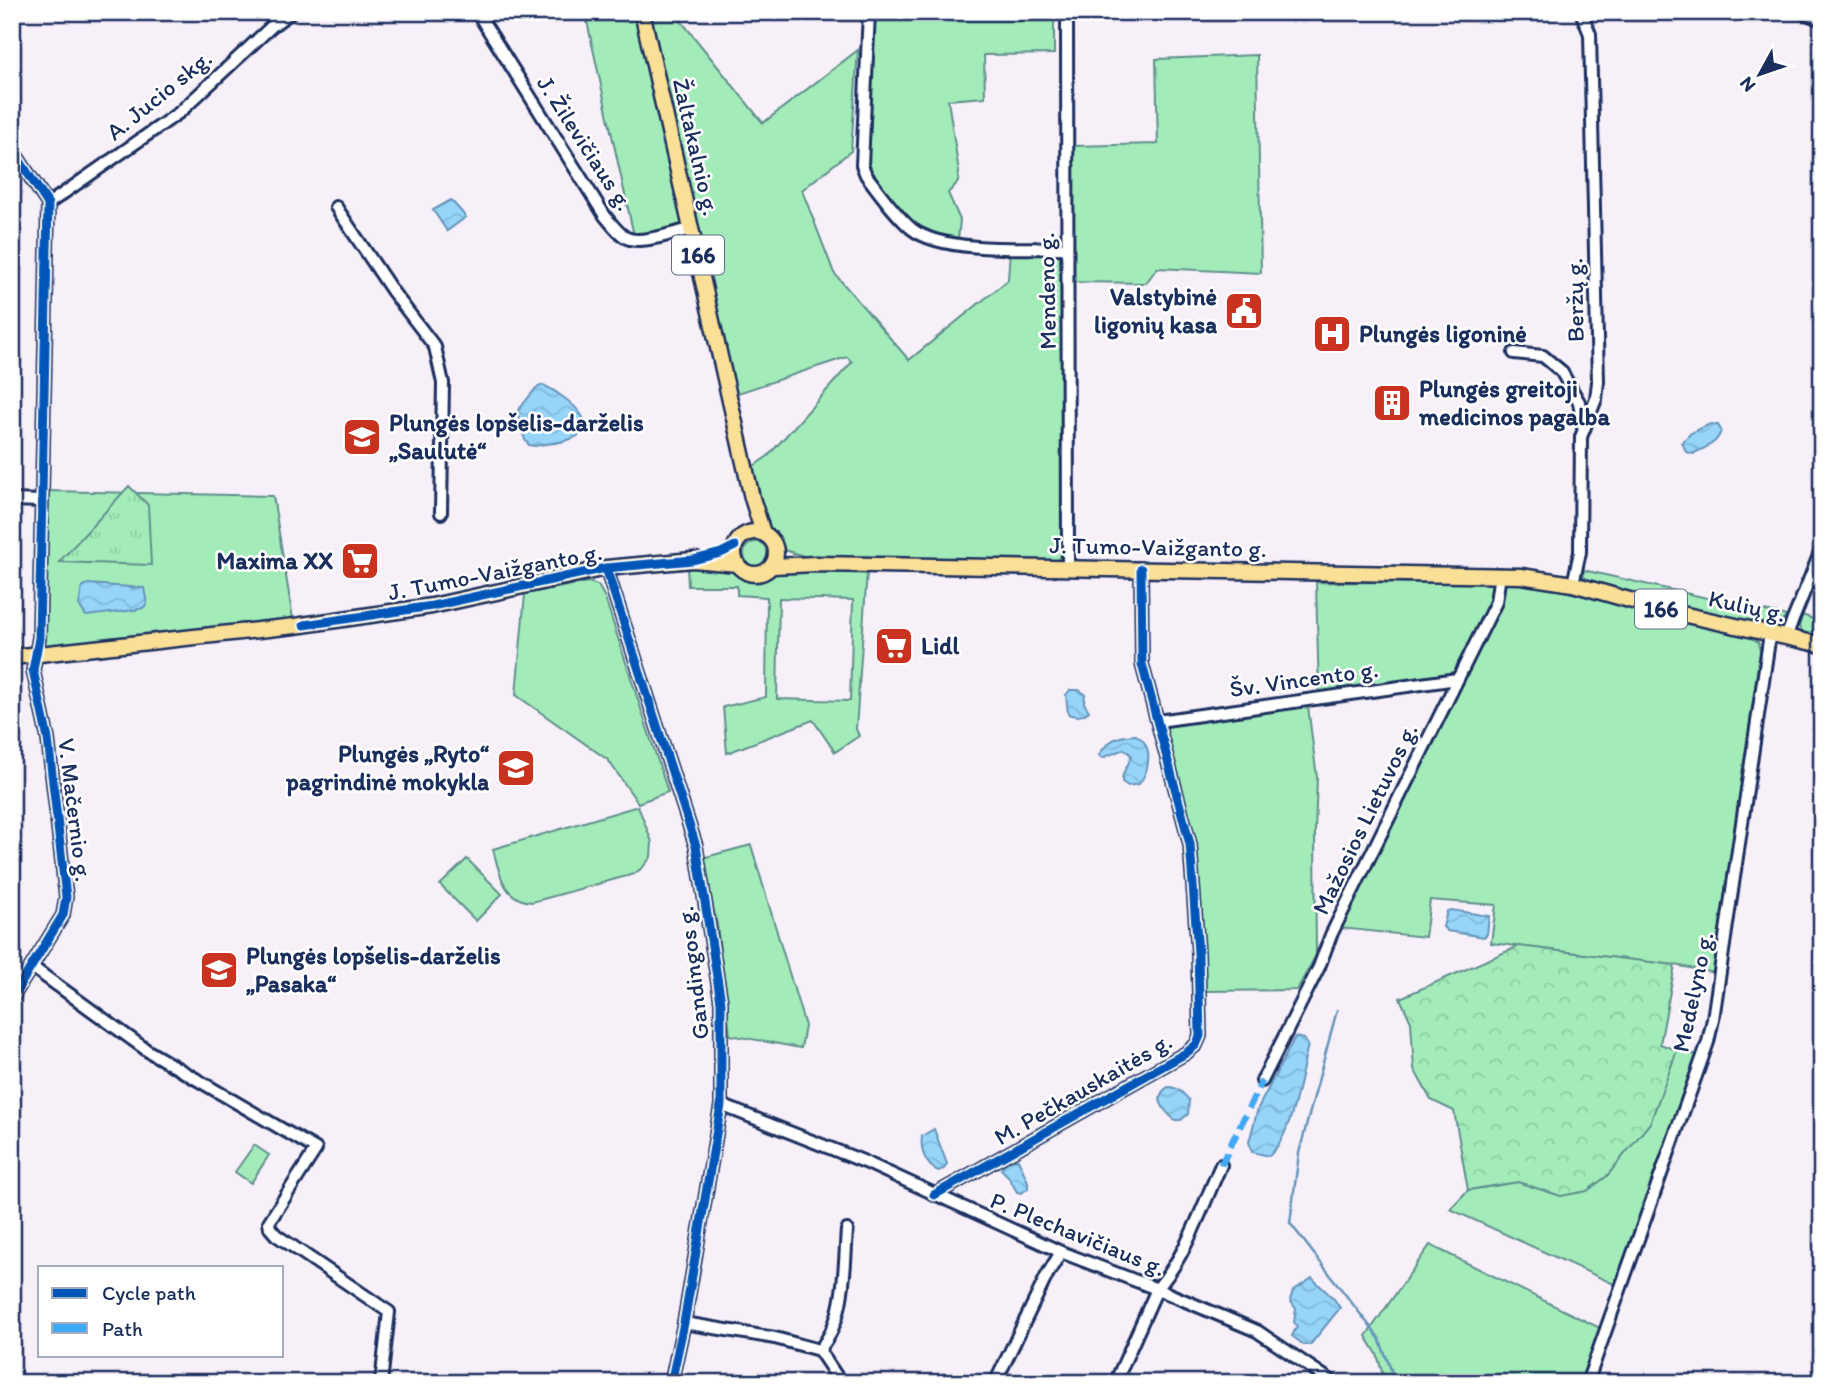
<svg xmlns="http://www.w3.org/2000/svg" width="1834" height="1395" font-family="Itim,sans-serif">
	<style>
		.grass { fill: #a3ecba; stroke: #5f8e8c; stroke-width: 2; fill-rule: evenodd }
		.forest { fill: url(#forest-crowns); stroke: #5f8e8c; stroke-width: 2 }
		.park { fill: url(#park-tufts); stroke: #5f8e8c; stroke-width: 2 }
		.water { fill: url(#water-waves); stroke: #6593ba; stroke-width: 2 }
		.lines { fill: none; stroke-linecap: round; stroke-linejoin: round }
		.stream { stroke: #6593ba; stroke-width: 2.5 }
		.minor-casing { stroke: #1b2f5e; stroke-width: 16 }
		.major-casing { stroke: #1b2f5e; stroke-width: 19 }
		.minor { stroke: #fff; stroke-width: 10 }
		.major { stroke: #fadf96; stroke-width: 14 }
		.quiet { stroke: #3fa9f5; stroke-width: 7; stroke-dasharray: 14 7; stroke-linecap: butt }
		.cycleway-casing { stroke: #fff; stroke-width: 13 }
		.cycleway { stroke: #0057b8; stroke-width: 9 }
		.labels { text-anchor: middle; stroke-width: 5; stroke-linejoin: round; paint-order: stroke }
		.shield { fill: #fff; stroke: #5f6d8e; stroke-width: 2 }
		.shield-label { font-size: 23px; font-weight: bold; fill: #1b2f5e }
		.street-label { font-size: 24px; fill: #1b2f5e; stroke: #fff }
		.poi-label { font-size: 24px; font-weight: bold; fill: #1b2f5e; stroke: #fff; text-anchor: start }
	</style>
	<defs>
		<pattern id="forest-crowns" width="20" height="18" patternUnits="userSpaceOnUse" patternTransform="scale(1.75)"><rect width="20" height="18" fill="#a3ecba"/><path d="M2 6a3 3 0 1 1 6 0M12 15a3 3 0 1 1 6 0" fill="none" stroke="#8ccba2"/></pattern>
		<pattern id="park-tufts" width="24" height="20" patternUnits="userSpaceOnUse" patternTransform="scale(1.75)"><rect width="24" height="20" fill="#a3ecba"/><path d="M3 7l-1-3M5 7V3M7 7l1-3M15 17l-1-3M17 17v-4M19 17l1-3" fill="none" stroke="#8ccba2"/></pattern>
		<pattern id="water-waves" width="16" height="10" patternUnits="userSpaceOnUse" patternTransform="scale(1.75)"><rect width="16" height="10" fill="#96d5f8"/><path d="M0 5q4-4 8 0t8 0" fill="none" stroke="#81b7d7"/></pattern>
	</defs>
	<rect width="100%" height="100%" fill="#f7f0f9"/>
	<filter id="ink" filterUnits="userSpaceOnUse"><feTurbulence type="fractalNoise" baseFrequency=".0143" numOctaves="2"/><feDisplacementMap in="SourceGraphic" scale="14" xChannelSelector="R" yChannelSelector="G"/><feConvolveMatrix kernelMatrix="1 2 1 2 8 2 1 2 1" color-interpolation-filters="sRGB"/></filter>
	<g filter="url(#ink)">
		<!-- grass -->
		<g class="grass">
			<polygon points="585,12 635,12 683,224 634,236"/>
			<polygon points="651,12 674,12 763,123 858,50 851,151 802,190 834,273 909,360 1008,280 1010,249 1060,251 1065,550 1058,560 814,559 784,550 767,531 751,468 768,456 852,362 847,357 735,394 678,147"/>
			<polygon points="875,12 1054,12 1054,54 984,55 985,97 948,100 959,172 958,182 948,193 960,220 958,240 948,239 911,222 867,170"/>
			<polygon points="1257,55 1261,273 1157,268 1146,283 1072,282 1073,146 1158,144 1156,59"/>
			<polygon points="48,491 273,496 293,619 45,648"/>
			<circle cx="756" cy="554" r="12"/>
			<path d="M720 565 735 570 753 580 762 579 777 570 867 571 856 729 859 736 835 752 813 720 727 753 723 707 766 697 767 597 737 595V586H688L687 567ZM779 598 853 600 850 701 777 699Z"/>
			<polygon points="1583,570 1787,616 1777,626 1772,627 1697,613 1603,586 1603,584 1584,578"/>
			<polygon points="588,582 598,585 605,598 668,792 638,803 608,760 516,695 525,594"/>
			<polygon points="1316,582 1512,583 1543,586 1746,635 1758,642 1760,651 1715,973 1675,965 1491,943 1496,905 1430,900 1425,937 1340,928 1463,675 1319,696"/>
			<path d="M1802 615 1822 622V639C1812 637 1804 636 1799 627Z"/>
			<polygon points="1308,706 1317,778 1315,832 1316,955 1297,990 1205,991 1196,845 1165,727"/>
			<path d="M638 806 652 842 651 857 643 867 634 874 532 902C503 900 499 872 493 849Z"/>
			<polygon points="751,845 805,1026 801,1048 730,1035 717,925 702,858"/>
			<polygon points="467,859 502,894 476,921 440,885"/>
			<polygon points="1677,1050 1698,1055 1616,1285 1450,1209 1468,1190 1518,1182 1561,1196 1650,1123"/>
			<polygon points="254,1145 269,1155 251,1183 235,1172"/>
			<polygon points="1430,1245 1600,1328 1582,1383 1385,1383 1377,1354 1366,1336"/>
		</g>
		<!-- forest -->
		<polygon class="forest" points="1519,946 1675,965 1660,1044 1677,1050 1650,1123 1607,1176 1587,1191 1561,1196 1518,1182 1468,1190 1454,1111 1431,1100 1414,1069 1411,1022 1400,998"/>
		<!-- park -->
		<polygon class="park" points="129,486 148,505 151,565 59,562"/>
		<!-- water -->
		<g class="water">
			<polygon points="451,200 466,217 447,231 433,210"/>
			<path d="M543 385C557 391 601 420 579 435 567 443 548 443 535 446L529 445 525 440 517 412 536 388Z"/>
			<path d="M1710 424 1718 425 1721 430C1719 443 1704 448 1693 454L1686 452 1682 442 1691 433Z"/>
			<polygon points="88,584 144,588 147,604 143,608 135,610 86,616 79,605 82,587"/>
			<path d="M1070 690H1079L1085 694 1084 703 1089 711C1082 717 1077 717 1068 714L1066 695Z"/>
			<path d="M1136 735C1154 745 1150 770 1139 784L1128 786 1122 782C1121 771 1130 765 1131 755L1124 749 1102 758 1099 755C1109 739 1117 736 1136 735Z"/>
			<polygon points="1451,910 1489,916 1487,934 1484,937 1447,931 1443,927 1447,911"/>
			<path d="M1295 1037 1304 1039 1308 1045C1300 1076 1293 1135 1269 1156L1252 1152 1249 1142 1258 1108Z"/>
			<path d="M1168 1087C1178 1087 1183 1093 1189 1100L1188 1114 1181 1120H1175C1164 1111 1152 1097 1168 1087Z"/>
			<path d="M934 1129 947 1164 944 1169 938 1171C925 1165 920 1149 922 1136Z"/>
			<polygon points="1011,1159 1018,1159 1028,1182 1028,1189 1021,1193 1017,1192 1008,1176 1001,1169 1004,1163"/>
			<polygon points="1312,1278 1334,1299 1340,1308 1310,1345 1304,1345 1292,1336 1297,1326 1294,1322 1296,1309 1290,1300 1293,1291"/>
		</g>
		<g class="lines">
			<!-- stream -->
			<polyline class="stream" points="1337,1010 1299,1153 1290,1223 1379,1338 1396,1383"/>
			<!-- minor casing -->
			<g class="minor-casing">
				<g id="minor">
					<path d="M477 12 605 216C611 223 617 232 625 237 639 246 675 232 692 229"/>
					<path d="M869 12 862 165 866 175C880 193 895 215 912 229 942 253 1028 248 1067 248"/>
					<polyline points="1067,12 1068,568"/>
					<polyline points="1802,12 1822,20"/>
					<polyline points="12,149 48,204 39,638 33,670 48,739 66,897 63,915 12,998"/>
					<polyline points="48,204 180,112 272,26 291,12"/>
					<polyline points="336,207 393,292 435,347 443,383 441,513"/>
					<polyline points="1514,353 1543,356 1561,371 1579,402 1583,427"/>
					<polyline points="12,500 42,501"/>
					<polyline points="606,568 696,846 721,1002 721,1105 684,1323 671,1383"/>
					<polyline points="1573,584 1580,552 1581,437 1596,399 1598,382 1590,34 1581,12"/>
					<polyline points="1786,637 1822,548"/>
					<polyline points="1158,721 1457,679"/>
					<polyline points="32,967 148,1051 316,1149 269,1222 270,1228 276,1235 389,1312 381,1383"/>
					<polyline points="1262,1081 1319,967 1331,935 1496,602 1500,574"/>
					<polyline points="721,1105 865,1162 1061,1252 1157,1289 1257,1331 1334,1383"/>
					<polyline points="934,1195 1186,1053 1196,1045 1200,1036 1198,953 1190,844 1142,664 1141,569"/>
					<polyline points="684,1323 775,1338 819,1350 841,1383"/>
					<path d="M819 1350C846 1320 844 1268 847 1230"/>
					<polyline points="995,1383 1047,1275 1061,1252"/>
					<path d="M1115 1383 1157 1289C1187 1254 1202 1207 1221 1165"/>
					<polyline points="1587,1383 1708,1042 1713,1019 1770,634"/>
				</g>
			</g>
			<!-- major casing -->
			<g class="major-casing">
				<g id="major">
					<polyline points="642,12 752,498 763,533"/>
					<circle cx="755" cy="553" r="21"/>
					<polyline points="773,566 816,564 1521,576 1573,584 1668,611 1822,645"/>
					<polyline points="12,657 295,626 432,606 606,568 693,560 737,564"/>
				</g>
			</g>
			<!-- minor -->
			<use href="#minor" class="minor"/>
			<!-- major -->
			<use href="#major" class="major"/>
			<!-- quiet -->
			<polyline class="quiet" points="1221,1165 1262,1081"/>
			<!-- cycleway casing -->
			<g class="cycleway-casing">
				<g id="cycleway">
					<polyline points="12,149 48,204 39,638 33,670 48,739 66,897 63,915 12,998"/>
					<polyline points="606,568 696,846 721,1002 721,1105 684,1323 671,1383"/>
					<polyline points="304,625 432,606 606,568 693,560 721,553 735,546"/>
					<polyline points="934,1195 1186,1053 1196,1045 1200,1036 1198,953 1190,844 1142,664 1141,569"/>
				</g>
			</g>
			<!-- cycleway -->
			<use href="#cycleway" class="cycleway"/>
		</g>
	</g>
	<!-- icons -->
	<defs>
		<g id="civic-square" transform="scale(2.0125)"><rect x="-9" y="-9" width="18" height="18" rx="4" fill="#c8321e" stroke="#fff"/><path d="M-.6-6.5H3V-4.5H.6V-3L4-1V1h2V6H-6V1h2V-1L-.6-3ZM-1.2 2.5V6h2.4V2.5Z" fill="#fff"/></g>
		<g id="hospital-square" transform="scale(2.0125)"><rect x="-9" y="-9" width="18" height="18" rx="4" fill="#c8321e" stroke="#fff"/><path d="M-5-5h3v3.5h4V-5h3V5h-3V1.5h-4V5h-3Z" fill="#fff"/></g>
		<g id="building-square" transform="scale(2.0125)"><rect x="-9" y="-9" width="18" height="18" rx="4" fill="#c8321e" stroke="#fff"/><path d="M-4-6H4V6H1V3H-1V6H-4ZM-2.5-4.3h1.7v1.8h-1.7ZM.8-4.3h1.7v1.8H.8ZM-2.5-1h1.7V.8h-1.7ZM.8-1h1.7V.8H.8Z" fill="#fff"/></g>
		<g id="school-square" transform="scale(2.0125)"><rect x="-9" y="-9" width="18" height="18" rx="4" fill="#c8321e" stroke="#fff"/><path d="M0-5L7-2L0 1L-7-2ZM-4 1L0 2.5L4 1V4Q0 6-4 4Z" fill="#fff"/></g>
		<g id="supermarket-square" transform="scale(2.0125)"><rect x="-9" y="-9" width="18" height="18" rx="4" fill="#c8321e" stroke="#fff"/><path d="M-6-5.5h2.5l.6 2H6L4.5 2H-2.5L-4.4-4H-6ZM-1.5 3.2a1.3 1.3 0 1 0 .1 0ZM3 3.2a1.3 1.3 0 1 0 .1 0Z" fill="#fff"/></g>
	</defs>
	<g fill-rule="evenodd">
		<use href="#civic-square" x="1244" y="311"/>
		<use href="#hospital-square" x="1332" y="334"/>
		<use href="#building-square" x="1392" y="403"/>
		<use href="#school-square" x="362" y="437"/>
		<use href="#supermarket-square" x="360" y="561"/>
		<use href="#supermarket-square" x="894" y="646"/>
		<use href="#school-square" x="516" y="768"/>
		<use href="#school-square" x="219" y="970"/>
	</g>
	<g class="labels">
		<!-- shield labels -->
		<g class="shield">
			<rect x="672" y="235.5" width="52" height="39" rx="5"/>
			<rect x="1635" y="589.5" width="52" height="39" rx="5"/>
		</g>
		<g class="shield-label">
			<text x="698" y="263">166</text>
			<text x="1661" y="617">166</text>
		</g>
		<!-- street labels -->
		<g class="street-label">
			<text transform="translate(159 95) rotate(-39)" y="8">A. Jucio skg.</text>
			<text transform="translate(585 143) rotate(57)" y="8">J. Žilevičiaus g.</text>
			<text transform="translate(696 147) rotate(77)" y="8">Žaltakalnio g.</text>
			<text transform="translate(1047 291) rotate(-91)" y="8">Mendeno g.</text>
			<text transform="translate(1575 300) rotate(-91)" y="8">Beržų g.</text>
			<text transform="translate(1158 547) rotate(1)" y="8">J. Tumo-Vaižganto g.</text>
			<text transform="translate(495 572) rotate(-11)" y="8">J. Tumo-Vaižganto g.</text>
			<text transform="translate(1747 606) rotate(12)" y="8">Kulių g.</text>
			<text transform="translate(1304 679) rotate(-8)" y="8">Šv. Vincento g.</text>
			<text transform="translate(75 810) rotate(83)" y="8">V. Mačernio g.</text>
			<text transform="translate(1365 819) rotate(-64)" y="8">Mažosios Lietuvos g.</text>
			<text transform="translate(693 973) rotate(-97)" y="8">Gandingos g.</text>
			<text transform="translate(1693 992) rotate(-78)" y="8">Medelyno g.</text>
			<text transform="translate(1083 1089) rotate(-30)" y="8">M. Pečkauskaitės g.</text>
			<text transform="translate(1078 1234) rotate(22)" y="8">P. Plechavičiaus g.</text>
		</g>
		<!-- poi labels -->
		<g class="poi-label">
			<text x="1217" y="305" text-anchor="end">Valstybinė<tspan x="1217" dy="28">ligonių kasa</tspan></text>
			<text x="1359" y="342">Plungės ligoninė</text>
			<text x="1419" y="397">Plungės greitoji<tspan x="1419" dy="28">medicinos pagalba</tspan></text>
			<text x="389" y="431">Plungės lopšelis-darželis<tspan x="389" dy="28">„Saulutė“</tspan></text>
			<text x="333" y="569" text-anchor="end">Maxima XX</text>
			<text x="921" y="654">Lidl</text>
			<text x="489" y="762" text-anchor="end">Plungės „Ryto“<tspan x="489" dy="28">pagrindinė mokykla</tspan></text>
			<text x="246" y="964">Plungės lopšelis-darželis<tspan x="246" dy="28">„Pasaka“</tspan></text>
		</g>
	</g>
	<!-- margin -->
	<rect width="1834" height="1395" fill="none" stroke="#fff" stroke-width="42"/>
	<rect x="21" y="21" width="1792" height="1353" fill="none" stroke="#1b2f5e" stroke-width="2.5" filter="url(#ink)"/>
	<!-- legend -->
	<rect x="38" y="1266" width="245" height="91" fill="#ffffff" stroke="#a4acbf" stroke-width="2"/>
	<rect x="52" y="1288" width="35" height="10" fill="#0057b8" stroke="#a4acbf" stroke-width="2"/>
	<text x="102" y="1300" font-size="21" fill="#1b2f5e">Cycle path</text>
	<rect x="52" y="1323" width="35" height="10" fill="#3fa9f5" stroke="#a4acbf" stroke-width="2"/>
	<text x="102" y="1336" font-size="21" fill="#1b2f5e">Path</text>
	<!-- north arrow -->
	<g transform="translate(1760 74) rotate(230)" stroke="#ffffff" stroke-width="5" paint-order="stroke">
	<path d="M0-5L12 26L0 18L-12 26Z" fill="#1b2f5e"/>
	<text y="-10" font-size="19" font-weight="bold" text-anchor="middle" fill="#1b2f5e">N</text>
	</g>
</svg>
